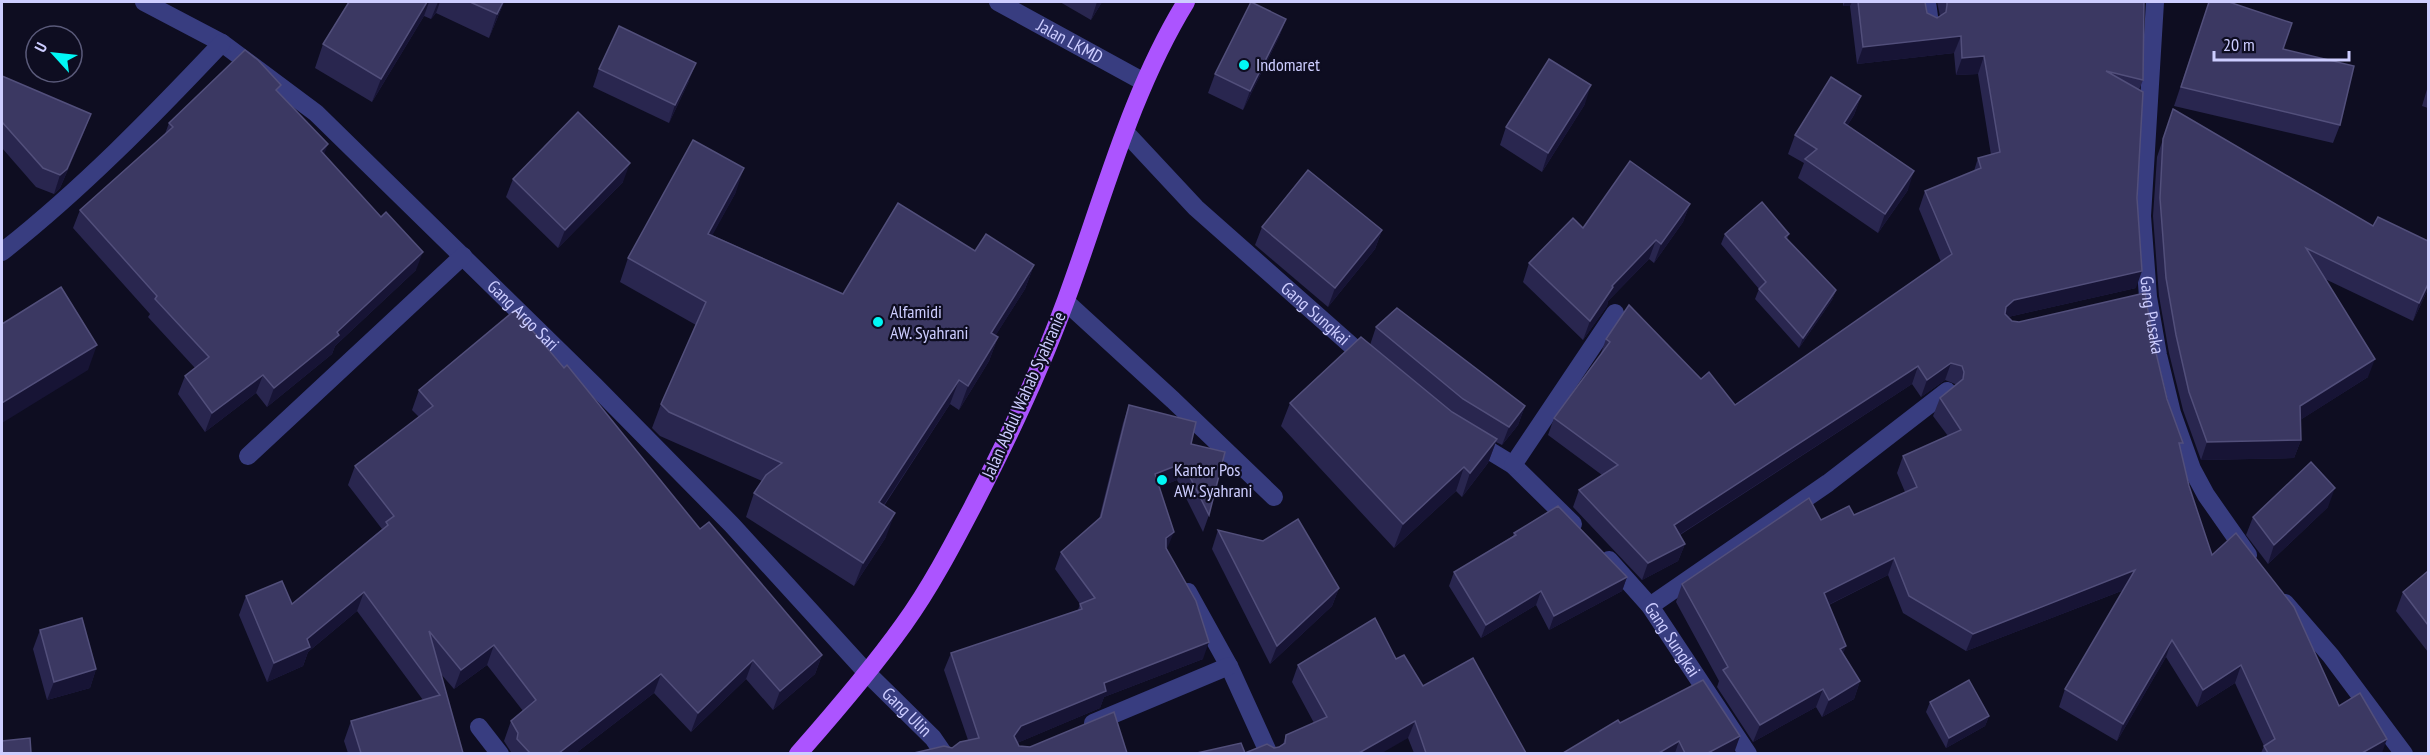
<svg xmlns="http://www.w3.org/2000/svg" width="2430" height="755" font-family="'PT Sans Narrow',sans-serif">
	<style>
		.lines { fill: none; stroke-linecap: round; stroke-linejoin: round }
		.minor { stroke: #383d80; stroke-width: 18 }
		.major { stroke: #ac54ff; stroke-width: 18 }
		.wall { fill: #29264f }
		.shaded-wall { fill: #171435 }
		.building { fill: #3b3862; stroke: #524f7b; stroke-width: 1.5 }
		.poi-dot { fill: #01f7f5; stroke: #0e0d21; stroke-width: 2 }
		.labels { text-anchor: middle; stroke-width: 4.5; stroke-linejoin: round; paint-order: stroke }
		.street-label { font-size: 18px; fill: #cdcdff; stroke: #0e0d21 }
		.poi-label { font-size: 18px; fill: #cdcdff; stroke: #0e0d21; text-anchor: start }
	</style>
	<rect width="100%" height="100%" fill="#0e0d21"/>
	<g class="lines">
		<!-- minor -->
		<g class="minor">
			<path id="s1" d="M144 2 222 43 316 113 595 386 732 525 867 673 933 738 944 754"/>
			<path id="s2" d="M998 2 1144 82"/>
			<polyline points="1927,2 1930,24"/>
			<path id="s3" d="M2155 2 2142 216 2148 297 2158 355 2172 413 2192 469 2206 495 2248 555"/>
			<path id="s4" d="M1126 133 1196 208 1370 362"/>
			<path d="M2 252C82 189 152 117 222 43"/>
			<polyline points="1066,302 1173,400 1274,497"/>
			<polyline points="1472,440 1513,465 1573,524"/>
			<polyline points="248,456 463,256"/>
			<polyline points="1513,465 1615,313"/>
			<path id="s5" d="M1609 560 1650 606 1748 754"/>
			<polyline points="1188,592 1229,666 1269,754"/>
			<polyline points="2285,603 2331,656 2404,754"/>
			<polyline points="1650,606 1828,483 1947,391"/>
			<polyline points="1093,723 1229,666"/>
			<polyline points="479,727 500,754"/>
		</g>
		<!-- major -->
		<path class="major" d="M798 754C835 712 872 669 904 624 930 588 952 546 973 506 1008 439 1040 371 1066 300 1103 200 1130 93 1186 2"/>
	</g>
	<!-- wall -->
	<g class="wall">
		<polygon points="349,2 504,2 489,38 436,13 431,19 424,16 372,102 315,68 323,44"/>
		<polygon points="1060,2 1102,2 1091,20"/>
		<polygon points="1843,2 1925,2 1927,13 1937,18 1940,16 1937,2 2144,2 2143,80 2139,90 2136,288 2008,317 2012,321 2153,340 2189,486 2212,555 2339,706 2382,753 2261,753 2264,746 2235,683 2197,707 2166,657 2117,741 2059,707 2065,689 2124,590 1966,651 1903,613 1888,575 1829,605 1843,653 1860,681 1854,699 1822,717 1816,707 1753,742 1717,687 1719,681 1676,602 1682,584 1821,520 1854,515 1905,492 1897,473 1903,456 1948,436 1933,416 1940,398 1956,385 1955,384 1945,380 1921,397 1912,384 1680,535 1685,544 1678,561 1642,580 1573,507 1579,490 1602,475 1548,435 1554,418 1600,356 1606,339 1701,379 1735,405 1941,262 1919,209 1925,191 1974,171 1978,158 1991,155 1978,74 1956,75 1954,53 1857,64 1850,6 1843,6"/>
		<polygon points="2209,2 2283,49 2340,125 2333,143 2174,106"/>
		<polygon points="1286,19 1279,37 1243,110 1208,93 1215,74"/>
		<polygon points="599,69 689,81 669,123 593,87"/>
		<polygon points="2,76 91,114 84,132 60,188 54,194 36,187 2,148"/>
		<polygon points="2428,86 2428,108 2422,106"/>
		<polygon points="279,93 324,154 416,270 335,346 332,354 267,407 256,393 205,432 178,394 185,376 195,368 148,317 150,314 73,228 80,210 165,134 169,123"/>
		<polygon points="1861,96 1854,115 1847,126 1908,190 1878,233 1798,178 1804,163 1788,154 1795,135"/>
		<polygon points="1585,104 1542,172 1500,145 1506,127"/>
		<polygon points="2173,109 2428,289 2413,321 2325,279 2368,377 2300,420 2301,440 2294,458 2201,460 2183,410 2169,353 2159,296 2153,216 2157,157"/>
		<polygon points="513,179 623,182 558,248 506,197"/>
		<polygon points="736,192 712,235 843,294 975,251 1034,265 1025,289 995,336 998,337 989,361 959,410 950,404 884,506 886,537 854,586 746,517 754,493 762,481 660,436 652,428 661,404 696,325 620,282 628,258"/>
		<polygon points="1690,204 1683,222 1654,263 1649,259 1608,301 1607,306 1583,340 1523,282 1529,263 1583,228"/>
		<polygon points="1262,227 1382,230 1375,249 1328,307 1255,245"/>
		<polygon points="1725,234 1789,234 1787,239 1836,290 1832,300 1799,348 1755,299 1759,289 1721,244"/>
		<polygon points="1376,327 1525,406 1518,425 1502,445 1496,442 1488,463 1462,497 1456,491 1394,548 1281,426 1290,403 1370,345"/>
		<polygon points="564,368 700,529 822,655 815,674 773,710 746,679 691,732 654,693 576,753 511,753 511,752 504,741 511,721 523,711 487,665 454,689 440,673 463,753 348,753 344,741 351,721 423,700 357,611 308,652 303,666 267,682 239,615 246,596 292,604 382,529 348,485 355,466 419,417 412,410 419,390"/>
		<polygon points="1129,405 1191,444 1209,515 1203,532 1177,480 1159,487 1167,549 1203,659 1104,697 1100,708 1017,743 1019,746 1127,753 952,748 968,740 944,670 951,653 1078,610 1080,604 1055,569 1061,552 1099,519 1123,423"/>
		<polygon points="2328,507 2268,564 2246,535 2253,517"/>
		<polygon points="1218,530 1339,588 1332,606 1270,664 1212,549"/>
		<polygon points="1514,533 1627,577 1622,591 1549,630 1536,605 1481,638 1449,586 1454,572 1513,536"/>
		<polygon points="2428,571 2428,652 2396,611 2403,592"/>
		<polygon points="40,630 96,669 90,688 47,700 33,649"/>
		<polygon points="1396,659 1423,686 1526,753 1414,753 1408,738 1274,748 1279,747 1283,744 1286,735 1314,723 1292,682 1298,665"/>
		<polygon points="1930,702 1989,716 1985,726 1946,748 1926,712"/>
		<polygon points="1620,723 1740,736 1733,753 1563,753"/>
	</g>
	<!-- shaded-wall -->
	<g class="shaded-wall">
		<polygon points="427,2 429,2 424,16 372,102 381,79"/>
		<polygon points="438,2 440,2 436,13 431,19"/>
		<polygon points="503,2 504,2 489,38 497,14"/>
		<polygon points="1097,2 1102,2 1091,20"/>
		<polygon points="1845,2 1852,2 1850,6 1843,6"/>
		<polygon points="1286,19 1279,37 1243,110 1250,91"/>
		<polygon points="1961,36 1954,53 1857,64 1863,47"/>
		<polygon points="1984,56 1978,74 1956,75 1962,58"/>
		<polygon points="696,63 689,81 669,123 675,105"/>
		<polygon points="1591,85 1585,104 1542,172 1548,153"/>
		<polygon points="1861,96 1854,115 1837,142 1844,123"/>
		<polygon points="91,114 84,132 60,188 54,194 60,175"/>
		<polygon points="328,144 321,163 321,151"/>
		<polygon points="630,163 623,182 558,248 565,230"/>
		<polygon points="744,168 736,192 700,258 708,234"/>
		<polygon points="1914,171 1908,190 1878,233 1885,214"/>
		<polygon points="1690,204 1683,222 1654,263 1661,244"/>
		<polygon points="1382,230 1375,249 1328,307 1335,288"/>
		<polygon points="1656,240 1649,259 1608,301 1607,306 1583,340 1590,321 1612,286"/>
		<polygon points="423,252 416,270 335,346 332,354 267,407 274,388 337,332"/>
		<polygon points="1034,265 1025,289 982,357 991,333"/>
		<polygon points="2142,271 2136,288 2008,317 2000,324 2006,307 2014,300"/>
		<polygon points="2428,284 2428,289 2413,321 2419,303"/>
		<polygon points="1836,290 1832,300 1799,348 1803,338"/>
		<polygon points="998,337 989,361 959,410 968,386"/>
		<polygon points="97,345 88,370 2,423 2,403"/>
		<polygon points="2375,359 2368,377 2294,424 2300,406"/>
		<polygon points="1951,363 1945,380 1921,397 1927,380"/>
		<polygon points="1918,366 1912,384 1668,542 1674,525"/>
		<polygon points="263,375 256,393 205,432 212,413"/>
		<polygon points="959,380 950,404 870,526 879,502"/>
		<polygon points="1525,406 1518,425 1502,445 1509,427"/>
		<polygon points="1497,439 1488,463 1462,497 1470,473"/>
		<polygon points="2301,440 2294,458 2201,460 2207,442"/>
		<polygon points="1183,463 1177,480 1149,491 1155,474"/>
		<polygon points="1464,467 1456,491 1394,548 1403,524"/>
		<polygon points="2335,488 2328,507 2268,564 2274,545"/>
		<polygon points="895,513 886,537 854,586 863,563"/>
		<polygon points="1174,532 1167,549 1160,555 1166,538"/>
		<polygon points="1685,544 1678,561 1642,580 1648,563"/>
		<polygon points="1894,558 1888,575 1818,610 1824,593"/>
		<polygon points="2135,570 2129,588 1966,651 1973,634"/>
		<polygon points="1627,577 1622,591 1549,630 1554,616"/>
		<polygon points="1339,588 1332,606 1270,664 1277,646"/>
		<polygon points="1541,591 1536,605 1481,638 1486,625"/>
		<polygon points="364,592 357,611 308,652 303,666 267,682 274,663 307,639"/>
		<polygon points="2172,640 2166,657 2117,741 2123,724"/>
		<polygon points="1209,642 1203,659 1104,697 1100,708 1015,744 1014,736 1021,726 1104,683"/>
		<polygon points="494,645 487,665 454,689 461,670"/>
		<polygon points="1846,646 1840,663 1840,649"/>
		<polygon points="822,655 815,674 773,710 780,691"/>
		<polygon points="753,660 746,679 691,732 698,713"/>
		<polygon points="2241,665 2235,683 2197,707 2203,690"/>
		<polygon points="96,669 90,688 47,700 54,682"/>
		<polygon points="661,674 654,693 576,753 559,753"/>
		<polygon points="1860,681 1854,699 1822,717 1829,700"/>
		<polygon points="1823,689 1816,707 1753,742 1760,725"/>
		<polygon points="1989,716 1985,726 1946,748 1949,738"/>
		<polygon points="1415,721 1408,738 1382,753 1359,753"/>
		<polygon points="1740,736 1734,753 1708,753"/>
		<polygon points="2387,739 2382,753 2362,753"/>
		<polygon points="1679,741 1675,753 1659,753"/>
	</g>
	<!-- building -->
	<g class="building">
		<polygon points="349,2 427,2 381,79 323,44"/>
		<polygon points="470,2 503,2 497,14"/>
		<polygon points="1251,2 1286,19 1250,91 1215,74"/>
		<polygon points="1858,2 1925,2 1927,13 1937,18 1946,12 1947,5 1947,2 2144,2 2143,80 2106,71 2143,92 2137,198 2142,271 2014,300 2006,307 2005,314 2012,321 2019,322 2145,293 2153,340 2167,399 2183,443 2179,443 2189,486 2212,555 2236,533 2294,607 2339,706 2360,693 2387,739 2362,753 2268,753 2264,746 2275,739 2241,665 2203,690 2172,640 2123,724 2065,689 2135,570 1973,634 1909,596 1894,558 1824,593 1846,646 1840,649 1860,681 1829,700 1823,689 1760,725 1723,670 1728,667 1682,584 1809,498 1821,520 1849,506 1854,515 1917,487 1903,456 1961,430 1940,398 1963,379 1964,372 1962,366 1951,363 1927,380 1918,366 1674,525 1685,544 1648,563 1579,490 1618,465 1554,418 1610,342 1606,339 1629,305 1701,379 1709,372 1735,405 1952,254 1925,191 1981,168 1978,158 2000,152 1984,56 1962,58 1961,36 1863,47"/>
		<polygon points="2209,2 2229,2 2292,23 2283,49 2354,66 2340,125 2181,87"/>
		<polygon points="619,26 696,63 675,105 599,69"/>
		<polygon points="245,50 258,60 281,85 276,90 328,144 321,151 381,217 386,212 423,252 337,332 339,335 274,388 263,375 212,413 185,376 209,357 155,299 157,296 80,210 173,127 169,123"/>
		<polygon points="1549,59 1591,85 1548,153 1506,127"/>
		<polygon points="2,76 91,114 67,169 60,175 43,168 2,122"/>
		<polygon points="1831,77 1861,96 1844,123 1914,171 1885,214 1805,159 1817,149 1795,135"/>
		<polygon points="2173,109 2373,226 2378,217 2428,241 2428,284 2419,303 2306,248 2375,359 2300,406 2301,440 2207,442 2189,392 2176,335 2166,278 2160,198 2163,139"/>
		<polygon points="578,112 630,163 565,230 513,179"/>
		<polygon points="693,140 744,168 708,234 843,294 898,203 975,251 986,234 1034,265 991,333 998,337 968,386 959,380 879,502 895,513 863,563 754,493 766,475 782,463 669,412 661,404 706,302 628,258"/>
		<polygon points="1630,161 1690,204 1661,244 1656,240 1612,286 1613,287 1590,321 1529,263 1573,218 1583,228"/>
		<polygon points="1308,170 1382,230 1335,288 1262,227"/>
		<polygon points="1762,202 1789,234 1785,237 1836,290 1803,338 1759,289 1766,282 1725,234"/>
		<polygon points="61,287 97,345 2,403 2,324"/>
		<polygon points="1397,308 1525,406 1509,427 1463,399 1376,327"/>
		<polygon points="515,310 564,368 567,365 700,529 709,522 822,655 780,691 753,660 698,713 661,674 559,753 530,753 517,739 518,733 511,721 536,700 494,645 461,670 429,631 463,753 361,753 351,721 440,695 364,592 307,639 310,647 274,663 246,596 282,581 292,604 388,525 386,522 394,516 355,466 433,406 419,390"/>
		<polygon points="1361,337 1452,412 1497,439 1470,473 1464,467 1403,524 1290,403"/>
		<polygon points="1129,405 1196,422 1191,444 1225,452 1209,515 1183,463 1155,474 1174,532 1166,538 1166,548 1196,601 1209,642 1104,683 1106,691 1021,726 1014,736 1019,746 1030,747 1114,712 1127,753 914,753 944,746 952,748 960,742 979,738 951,653 1082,609 1080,604 1095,598 1061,552 1101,517"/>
		<polygon points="2311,462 2335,488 2274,545 2253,517"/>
		<polygon points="1558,506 1627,577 1554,616 1541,591 1486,625 1454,572 1516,535 1514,533"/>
		<polygon points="1298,519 1339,588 1277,646 1218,530 1263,541"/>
		<polygon points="2428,571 2428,625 2403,592"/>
		<polygon points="82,618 96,669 54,682 40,630"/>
		<polygon points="1375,618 1396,659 1404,655 1423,686 1473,658 1526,753 1426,753 1415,721 1359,753 1245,753 1267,744 1274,748 1279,747 1285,743 1286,735 1327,717 1298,665"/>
		<polygon points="1703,680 1740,736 1708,753 1685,753 1679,741 1659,753 1563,753 1618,720 1620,723"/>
		<polygon points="1969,680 1989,716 1949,738 1930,702"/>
		<polygon points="30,738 31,753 2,753 2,741"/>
		<polygon points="1241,743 1245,753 1197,753"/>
	</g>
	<!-- markers -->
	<g class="poi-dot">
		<circle cx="1244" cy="65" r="6"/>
		<circle cx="878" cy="322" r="6"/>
		<circle cx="1162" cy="480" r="6"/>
	</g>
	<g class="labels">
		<!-- street labels -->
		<g class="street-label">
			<text dy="6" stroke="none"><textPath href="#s2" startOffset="82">Jalan LKMD</textPath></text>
			<text dy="6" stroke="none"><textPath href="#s3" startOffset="314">Gang Pusaka</textPath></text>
			<text dy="6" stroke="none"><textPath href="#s4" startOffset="262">Gang Sungkai</textPath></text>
			<text dy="6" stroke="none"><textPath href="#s1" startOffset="495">Gang Argo Sari</textPath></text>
			<text transform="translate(1024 395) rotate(-66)" y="6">Jalan Abdul Wahab Syahranie</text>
			<text dy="6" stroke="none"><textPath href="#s5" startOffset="102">Gang Sungkai</textPath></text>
			<text dy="6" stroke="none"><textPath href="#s1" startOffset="1047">Gang Ulin</textPath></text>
		</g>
		<!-- poi labels -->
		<g class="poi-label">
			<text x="1256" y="71">Indomaret</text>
			<text x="890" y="318">Alfamidi<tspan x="890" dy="21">AW. Syahrani</tspan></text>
			<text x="1174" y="476">Kantor Pos<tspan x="1174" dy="21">AW. Syahrani</tspan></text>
		</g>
	</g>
	<!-- border -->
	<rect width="2430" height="755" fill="none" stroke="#cdcdff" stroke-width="6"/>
	<!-- north arrow -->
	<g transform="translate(54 54) rotate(297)"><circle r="28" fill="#0e0d21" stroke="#5a5a7a" stroke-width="1.5"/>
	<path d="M0-4.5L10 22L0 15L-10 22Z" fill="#01f7f5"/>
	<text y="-9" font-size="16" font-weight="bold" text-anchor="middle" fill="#cdcdff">U</text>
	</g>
	<!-- scale -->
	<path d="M2214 51v9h135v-9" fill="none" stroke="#cdcdff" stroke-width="3"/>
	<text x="2223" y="51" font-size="18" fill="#cdcdff" stroke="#0e0d21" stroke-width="4.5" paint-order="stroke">20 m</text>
</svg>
